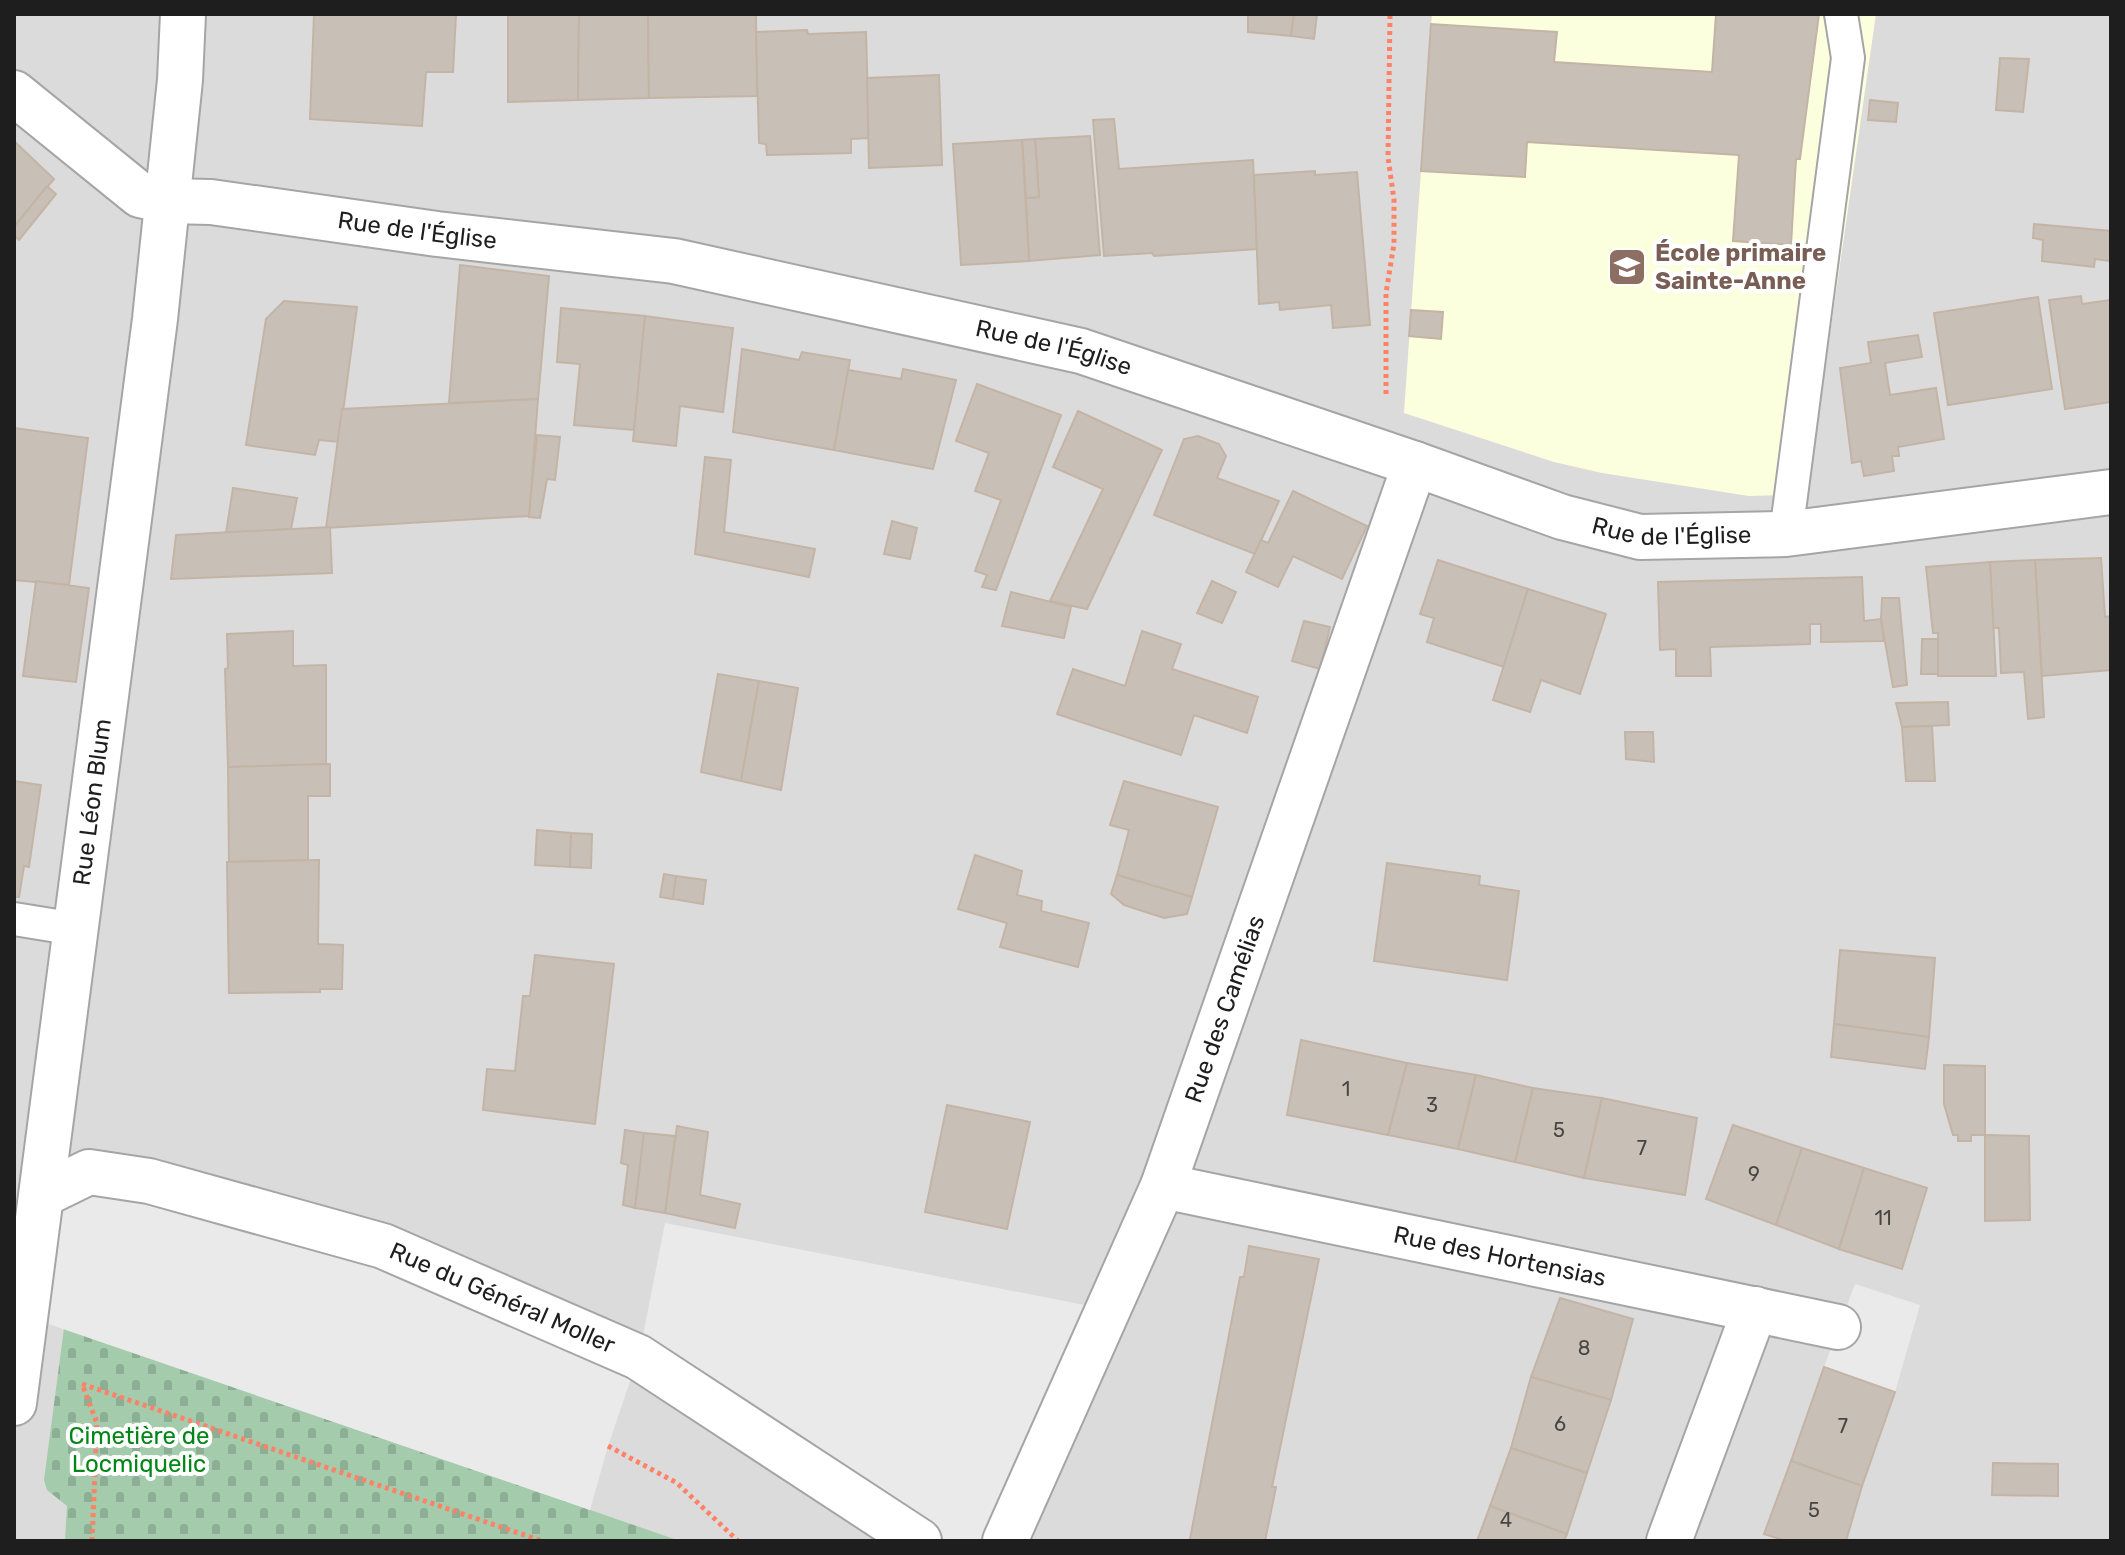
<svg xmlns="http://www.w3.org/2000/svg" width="2125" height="1555" font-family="Rubik,sans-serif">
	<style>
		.residential { fill: #dcdbdb }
		.education { fill: #fcffde }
		.cemetery { fill: url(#cemetery-stones) }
		.parking { fill: #eaeaea }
		.building { fill: #c8c0b6; stroke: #c3b4a5; stroke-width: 2 }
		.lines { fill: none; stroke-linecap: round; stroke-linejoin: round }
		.service-casing { stroke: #a5a5a5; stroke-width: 36 }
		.minor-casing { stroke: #a5a5a5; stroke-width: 48 }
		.tertiary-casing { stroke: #a5a5a5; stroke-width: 48 }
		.path { stroke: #ff8166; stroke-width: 5; stroke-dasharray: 4 4; stroke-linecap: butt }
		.service { stroke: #fff; stroke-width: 32 }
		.minor { stroke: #fff; stroke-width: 44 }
		.tertiary { stroke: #fff; stroke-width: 44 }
		.labels { text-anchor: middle; stroke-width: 8; stroke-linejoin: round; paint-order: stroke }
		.number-label { font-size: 20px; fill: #484644 }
		.street-label { font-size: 24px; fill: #1e1e1e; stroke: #fff }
		.education-label { font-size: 24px; font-weight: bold; fill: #785e54; stroke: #fff; text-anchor: start }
		.park-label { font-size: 24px; fill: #028617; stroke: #fff }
	</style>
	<defs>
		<pattern id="cemetery-stones" width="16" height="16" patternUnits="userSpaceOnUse" patternTransform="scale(2)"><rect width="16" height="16" fill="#a3cbac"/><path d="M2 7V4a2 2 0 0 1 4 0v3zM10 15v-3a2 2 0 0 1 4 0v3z" fill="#8cae94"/></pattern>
	</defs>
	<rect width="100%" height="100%" fill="#f0ede3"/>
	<!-- residential -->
	<rect class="residential" x="14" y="14" width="2097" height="1527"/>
	<!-- education -->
	<polygon class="education" points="1432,14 1876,14 1807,494 1749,496 1602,473 1554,462 1404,413"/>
	<!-- cemetery -->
	<polygon class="cemetery" points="64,1328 680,1541 65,1541 67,1506 47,1490 44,1480"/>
	<!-- parking -->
	<g class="parking">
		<polygon points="149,1181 639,1356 665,1223 1110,1310 1005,1541 919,1541 638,1358 608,1446 590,1510 25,1316 42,1195"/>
		<polygon points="1855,1284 1920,1305 1895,1392 1824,1367"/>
	</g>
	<!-- building -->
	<g class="building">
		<polygon points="314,14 456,15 453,72 426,72 422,126 310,119"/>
		<polygon points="508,14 579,14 578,100 508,102"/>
		<polygon points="579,14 648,14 649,98 578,100"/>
		<polygon points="648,14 756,14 757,96 649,98"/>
		<polygon points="1248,14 1294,14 1291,36 1248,32"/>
		<polygon points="1294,14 1317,14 1314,39 1291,36"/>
		<polygon points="1716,14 1819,14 1800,159 1796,159 1791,245 1733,241 1739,155 1527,142 1525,177 1421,171 1431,24 1557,32 1554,62 1712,72"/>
		<polygon points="807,30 808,34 866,32 869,138 851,139 851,153 767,155 766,144 759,143 756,32"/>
		<polygon points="2000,58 2029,59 2023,112 1996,110"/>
		<polygon points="939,75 942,165 869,168 867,78"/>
		<polygon points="1870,100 1898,103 1896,122 1868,120"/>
		<polygon points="1114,119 1119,169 1253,160 1257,249 1154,256 1152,253 1104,256 1093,120"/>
		<polygon points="1090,136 1100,255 1029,261 1026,198 1039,197 1035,139"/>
		<polygon points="1035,139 1039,197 1026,198 1022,140"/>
		<polygon points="1022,140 1029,261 961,265 953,144"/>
		<polygon points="14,141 54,179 14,227"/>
		<polygon points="1315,171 1315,175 1357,172 1370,325 1333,328 1331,305 1280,310 1279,302 1259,304 1254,175"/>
		<polygon points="47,186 56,194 19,240 14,235 14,227"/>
		<polygon points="2034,224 2111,231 2111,261 2095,259 2094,267 2042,261 2043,240 2033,238"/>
		<polygon points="460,265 549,276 538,399 449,403"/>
		<polygon points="2081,296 2082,304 2111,300 2111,402 2065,409 2049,300"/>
		<polygon points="2038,297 2052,389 1948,405 1934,313"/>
		<polygon points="284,301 357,307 339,442 319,440 315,455 246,445 266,319"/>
		<polygon points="561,308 645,316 634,430 574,425 580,364 557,362"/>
		<polygon points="1411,310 1443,312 1441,339 1409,336"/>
		<polygon points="645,316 733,328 723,412 680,406 676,446 633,441"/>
		<polygon points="1918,335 1922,357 1885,363 1890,395 1936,388 1944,439 1898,447 1899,456 1892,456 1894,471 1864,476 1861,461 1852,463 1840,368 1871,363 1868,342"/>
		<polygon points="742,349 799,360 802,352 850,360 834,450 733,432"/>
		<polygon points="903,369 956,380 933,469 834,450 848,370 901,379"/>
		<polygon points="977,384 1061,415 996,590 982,587 987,575 975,571 1001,500 975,491 989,453 956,441"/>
		<polygon points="538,399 529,516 326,528 342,409"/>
		<polygon points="1078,411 1162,450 1087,609 1050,601 1103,489 1053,467"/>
		<polygon points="14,428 88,438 69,585 14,580"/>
		<polygon points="537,435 560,437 555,480 547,479 540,518 529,517"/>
		<polygon points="1198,436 1219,444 1226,456 1217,478 1279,501 1255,554 1154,515 1184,439"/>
		<polygon points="705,457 731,460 724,532 815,549 809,577 695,554"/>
		<polygon points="233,488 297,498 291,529 226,533"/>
		<polygon points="1293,491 1367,526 1342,579 1293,556 1278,587 1246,572 1261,540 1268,543"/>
		<polygon points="892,521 917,528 910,559 884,554"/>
		<polygon points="330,527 332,573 171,579 176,535"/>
		<polygon points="2101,558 2105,617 2111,616 2111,670 2042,676 2035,560"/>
		<polygon points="1438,560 1528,589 1504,667 1427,642 1434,618 1420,614"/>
		<polygon points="2035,560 2044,717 2028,719 2024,672 2001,673 1999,628 1993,628 1990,562"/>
		<polygon points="1990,562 1996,676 1938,676 1938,633 1933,633 1926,567"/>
		<polygon points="1862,577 1864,621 1881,619 1884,641 1821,642 1821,624 1810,624 1810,644 1710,647 1711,676 1676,676 1676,649 1660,650 1658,582"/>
		<polygon points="36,581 89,588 76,682 23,676"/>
		<polygon points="1212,581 1236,592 1222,623 1197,613"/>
		<polygon points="1528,589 1606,614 1580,694 1541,680 1530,712 1493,700"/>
		<polygon points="1011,592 1071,607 1064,638 1002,626"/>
		<polygon points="1882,598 1899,598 1907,685 1893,687 1881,619"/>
		<polygon points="1304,621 1330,627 1320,669 1292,661"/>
		<polygon points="293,631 293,666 326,665 326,764 228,767 225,669 228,668 227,634"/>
		<polygon points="1142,631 1181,644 1172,669 1258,697 1247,733 1194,715 1181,755 1057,714 1073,669 1125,686"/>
		<polygon points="1922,639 1938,639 1938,674 1921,674"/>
		<polygon points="718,674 759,681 741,781 701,772"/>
		<polygon points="759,681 798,688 781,790 741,781"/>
		<polygon points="1948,702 1949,725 1902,727 1896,703"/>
		<polygon points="1932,726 1935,781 1906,781 1902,727"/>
		<polygon points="1625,732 1653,732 1654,762 1626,759"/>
		<polygon points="330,764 330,796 308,796 308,860 229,862 228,767"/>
		<polygon points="14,781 41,785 29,867 24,866 19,897 14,897"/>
		<polygon points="1124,781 1218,807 1192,897 1117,875 1129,830 1110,825"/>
		<polygon points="537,830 571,833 570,867 535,865"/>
		<polygon points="571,833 592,834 591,868 570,867"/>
		<polygon points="975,855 1022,871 1017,895 1042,901 1041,911 1089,923 1078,967 1000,947 1007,923 958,909"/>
		<polygon points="319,860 318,944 343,945 342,989 320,989 320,992 229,993 227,862"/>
		<polygon points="1387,863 1480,876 1479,885 1519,891 1507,980 1374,961"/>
		<polygon points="664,874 676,876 673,899 660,897"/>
		<polygon points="1117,875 1192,897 1187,914 1164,918 1124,905 1111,894"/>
		<polygon points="676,876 706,880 703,904 673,899"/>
		<polygon points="1840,950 1935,958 1929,1037 1834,1024"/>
		<polygon points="535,955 614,964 595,1124 483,1110 487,1069 515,1071 523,996 530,996"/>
		<polygon points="1834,1024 1929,1037 1925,1069 1831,1057"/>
		<polygon points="1301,1040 1407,1063 1388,1135 1287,1115"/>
		<polygon points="1407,1063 1476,1075 1458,1149 1388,1135"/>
		<polygon points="1944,1065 1985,1066 1985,1135 1971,1135 1971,1141 1958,1141 1958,1135 1953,1135 1944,1104"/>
		<polygon points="1476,1075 1533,1088 1515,1162 1458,1149"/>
		<polygon points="1533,1088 1602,1098 1584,1178 1515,1162"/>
		<polygon points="1602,1098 1697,1118 1685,1195 1584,1178"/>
		<polygon points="947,1105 1030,1122 1007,1229 925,1212"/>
		<polygon points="1733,1125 1802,1148 1776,1225 1706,1199"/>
		<polygon points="677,1126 708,1132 700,1195 740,1204 735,1228 665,1213"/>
		<polygon points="625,1130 644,1133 635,1208 623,1205 628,1165 621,1163"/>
		<polygon points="644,1133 675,1136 665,1213 635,1208"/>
		<polygon points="1985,1135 2029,1136 2030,1220 1985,1221"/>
		<polygon points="1802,1148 1864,1168 1839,1249 1776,1225"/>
		<polygon points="1864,1168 1927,1188 1902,1269 1839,1249"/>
		<polygon points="1249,1246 1319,1259 1272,1487 1276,1487 1265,1541 1198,1541 1190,1539 1240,1277 1244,1277"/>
		<polygon points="1560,1298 1633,1319 1611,1400 1531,1377"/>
		<polygon points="1824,1367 1895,1392 1862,1486 1791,1461"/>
		<polygon points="1531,1377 1611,1400 1587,1473 1511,1448"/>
		<polygon points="1511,1448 1587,1473 1567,1534 1490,1506"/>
		<polygon points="1791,1461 1862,1486 1846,1541 1787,1541 1764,1534"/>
		<polygon points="1993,1463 2058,1464 2058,1496 1992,1495"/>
		<polygon points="1490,1506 1567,1534 1564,1541 1477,1541"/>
	</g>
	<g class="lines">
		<!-- service casing -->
		<g class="service-casing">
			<g id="service">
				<polyline points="1786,534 1848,58 1841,14"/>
				<polyline points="14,919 76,929"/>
			</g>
		</g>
		<!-- minor casing -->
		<g class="minor-casing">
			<g id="minor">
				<path id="s1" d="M14 93 140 195 167 201 211 202 437 234 674 261 1081 351 1415 464 1562 517 1640 537 1786 534 2111 492"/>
				<path id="s2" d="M1163 1186 1838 1327"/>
				<path id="s3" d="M1005 1541 1163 1186 1415 464"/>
				<polyline points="1669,1541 1755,1309"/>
			</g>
		</g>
		<!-- tertiary casing -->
		<g class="tertiary-casing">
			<g id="tertiary">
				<path id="s4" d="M42 1195 89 1172 149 1181 383 1246 638 1357 919 1541"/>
				<path id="s5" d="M14 1403 155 319 180 80 183 14"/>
			</g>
		</g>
		<!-- path -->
		<g class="path">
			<polyline points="1386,394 1386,293 1394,244 1394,200 1388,157 1390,14"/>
			<polyline points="608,1446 677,1483 738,1541"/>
			<polyline points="92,1541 97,1423 82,1384 542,1541"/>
		</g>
		<!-- service -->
		<use href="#service" class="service"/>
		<!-- minor -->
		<use href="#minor" class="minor"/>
		<!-- tertiary -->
		<use href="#tertiary" class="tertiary"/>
	</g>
	<!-- icons -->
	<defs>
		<g id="school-square" transform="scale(2)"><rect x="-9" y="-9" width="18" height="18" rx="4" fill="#8d6e63" stroke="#fff"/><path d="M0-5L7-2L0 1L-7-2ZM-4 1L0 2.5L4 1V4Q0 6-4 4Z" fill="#fff"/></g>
	</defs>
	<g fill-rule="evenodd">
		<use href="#school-square" x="1627" y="267"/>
	</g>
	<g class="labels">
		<!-- number labels -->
		<g class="number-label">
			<text x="1346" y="1096">1</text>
			<text x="1432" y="1112">3</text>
			<text x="1559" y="1137">5</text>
			<text x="1642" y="1155">7</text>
			<text x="1754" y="1181">9</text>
			<text x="1883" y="1225">11</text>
			<text x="1584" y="1355">8</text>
			<text x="1560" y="1431">6</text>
			<text x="1843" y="1433">7</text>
			<text x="1814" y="1517">5</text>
			<text x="1506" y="1527">4</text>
		</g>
		<!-- street labels -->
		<g class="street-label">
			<text dy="8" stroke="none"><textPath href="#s1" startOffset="442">Rue de l'Église</textPath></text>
			<text dy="8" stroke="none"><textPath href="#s1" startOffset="1090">Rue de l'Église</textPath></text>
			<text dy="8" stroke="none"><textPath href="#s1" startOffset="1738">Rue de l'Église</textPath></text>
			<text dy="8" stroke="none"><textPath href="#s5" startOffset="606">Rue Léon Blum</textPath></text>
			<text dy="8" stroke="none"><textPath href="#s3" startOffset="576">Rue des Camélias</textPath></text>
			<text dy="8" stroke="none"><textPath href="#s2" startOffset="344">Rue des Hortensias</textPath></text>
			<text dy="8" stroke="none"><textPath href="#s4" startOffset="486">Rue du Général Moller</textPath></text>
		</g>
		<!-- education labels -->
		<g class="education-label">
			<text x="1655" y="261">École primaire<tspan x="1655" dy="28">Sainte-Anne</tspan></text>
		</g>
		<!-- park labels -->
		<g class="park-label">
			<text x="139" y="1444">Cimetière de<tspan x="139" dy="28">Locmiquelic</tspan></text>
		</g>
	</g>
	<!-- border -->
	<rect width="2125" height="1555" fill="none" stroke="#1e1e1e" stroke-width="32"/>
</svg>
